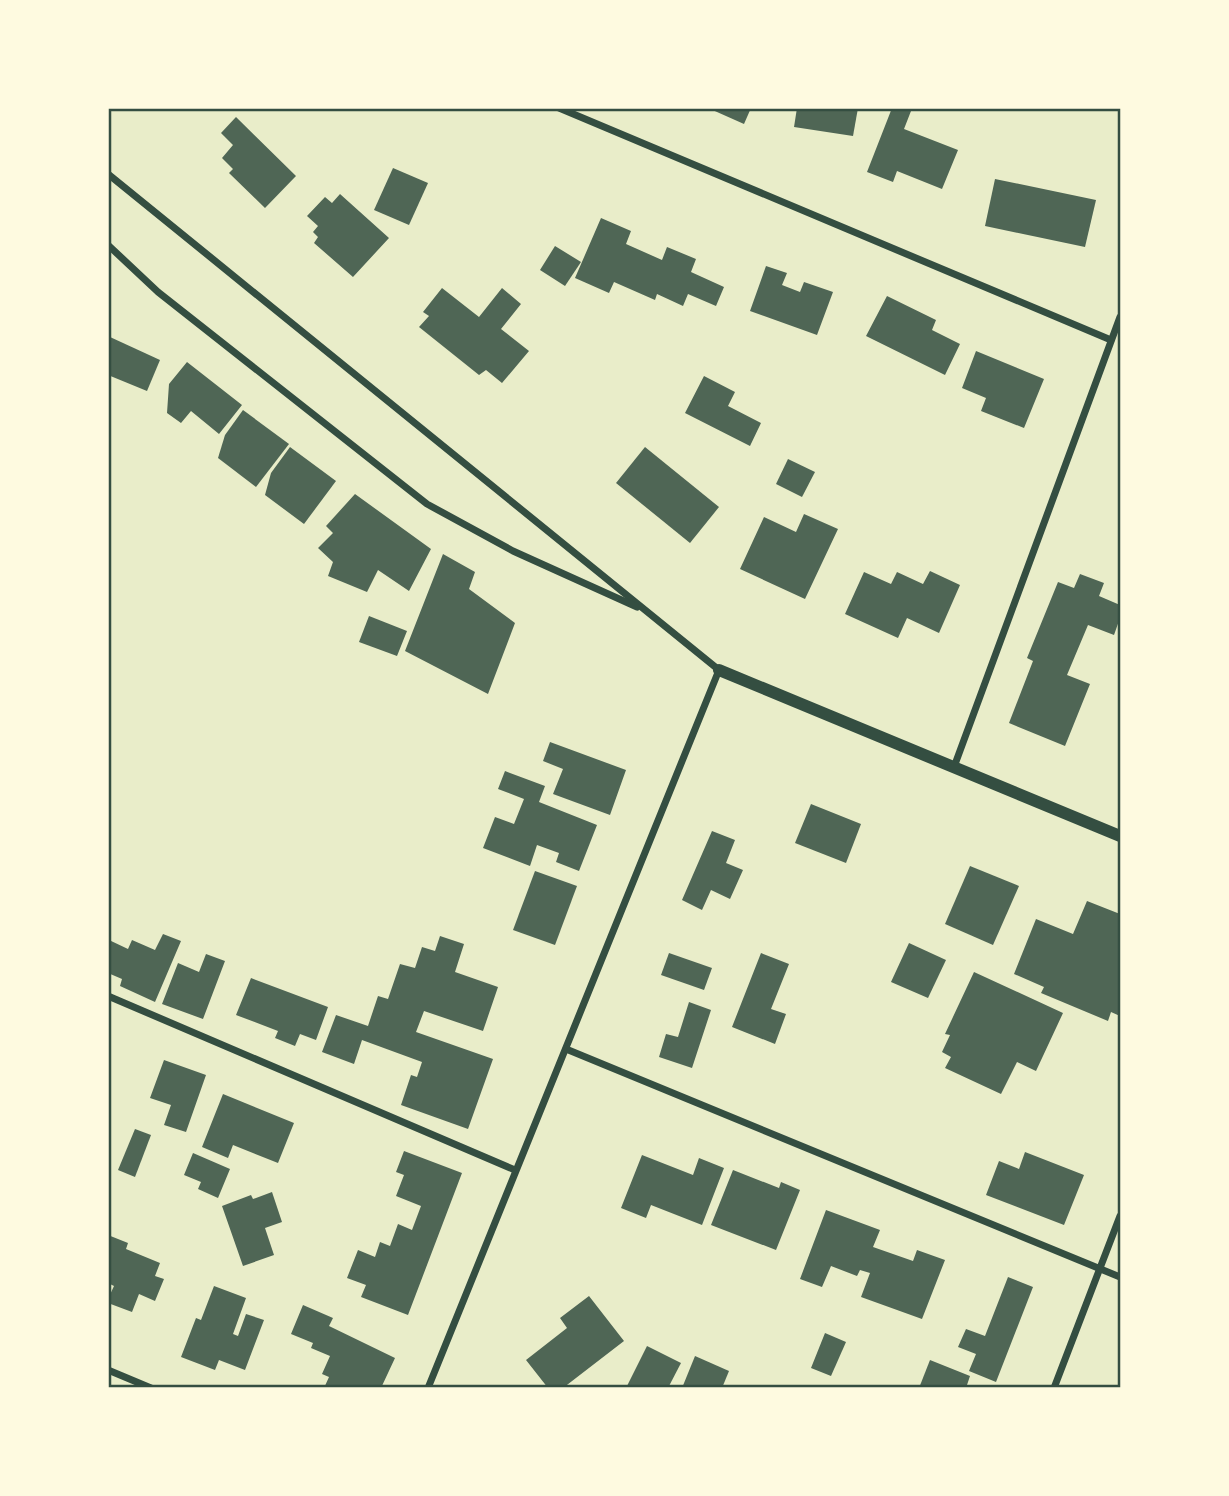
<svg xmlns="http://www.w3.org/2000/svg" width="1229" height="1496" font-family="'Source Sans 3',sans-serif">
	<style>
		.building { fill: #4f6655 }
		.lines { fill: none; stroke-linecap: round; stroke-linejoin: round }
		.minor { stroke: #344e41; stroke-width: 7 }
		.tertiary { stroke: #344e41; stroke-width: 12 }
		.neatline { fill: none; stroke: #344e41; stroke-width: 2.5 }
	</style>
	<rect width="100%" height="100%" fill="#e9edc9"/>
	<!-- building -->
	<g class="building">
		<polygon points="708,108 751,108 744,124"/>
		<polygon points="797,108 858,108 853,136 794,127"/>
		<polygon points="892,108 904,108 911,111 904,129 958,150 942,189 897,171 893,182 867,172"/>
		<polygon points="236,117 296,176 265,208 229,173 233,169 222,158 233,145 221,133"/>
		<polygon points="393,168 428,183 409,225 374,210"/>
		<polygon points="995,179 1096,200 1085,247 985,226"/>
		<polygon points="340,194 389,238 353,277 314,243 318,237 313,232 318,226 307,216 325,197 332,203"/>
		<polygon points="601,218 631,231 626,244 662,260 667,247 696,259 691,272 724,287 716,306 688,294 683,306 657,294 655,300 614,282 609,293 575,278"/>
		<polygon points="555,246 581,262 565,286 540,270"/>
		<polygon points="766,266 787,273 782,285 800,292 804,282 833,292 817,335 750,311"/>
		<polygon points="442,288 479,317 502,288 521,304 501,329 529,351 502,383 486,370 479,375 419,327 429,316 423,312"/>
		<polygon points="887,296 936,320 932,330 960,344 945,375 866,336"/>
		<polygon points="110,337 160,360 147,391 108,375"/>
		<polygon points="976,351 1044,379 1024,428 981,411 986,398 962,388"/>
		<polygon points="187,362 242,405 219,434 191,411 181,423 167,413 169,384"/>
		<polygon points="704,376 735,392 728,406 761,423 750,446 685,413"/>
		<polygon points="243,410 289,444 256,487 218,458 225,435"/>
		<polygon points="290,447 336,481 304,524 265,495 271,473"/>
		<polygon points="645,447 719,507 690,543 616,483"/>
		<polygon points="788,459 815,472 802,497 776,484"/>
		<polygon points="355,494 431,549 409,591 378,570 367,592 328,576 333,562 318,548 333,533 326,526"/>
		<polygon points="804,514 838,529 805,599 740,569 764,517 796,532"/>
		<polygon points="443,554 475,572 469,589 515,623 488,694 405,651"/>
		<polygon points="930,571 960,585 939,633 907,618 898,638 845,614 864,572 891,584 897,572 923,584"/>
		<polygon points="1080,574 1104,583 1099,596 1120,605 1120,618 1114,635 1088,625 1067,675 1090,684 1065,746 1009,723 1033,661 1027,658 1058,582 1074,588"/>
		<polygon points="369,616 407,631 397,656 359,642"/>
		<polygon points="550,742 626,770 610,815 553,794 563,769 543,761"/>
		<polygon points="505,771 545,786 539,802 597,825 579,871 556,862 559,853 537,845 530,866 483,848 495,817 514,824 524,799 498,789"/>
		<polygon points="811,804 861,824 846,863 795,843"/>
		<polygon points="712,831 735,840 726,863 743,870 730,899 711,890 702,910 682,900"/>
		<polygon points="970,866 1019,886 993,945 945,924"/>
		<polygon points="535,871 577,886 555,945 513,930"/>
		<polygon points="1087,901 1120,914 1120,1016 1111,1012 1108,1021 1041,993 1044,987 1014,974 1036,919 1073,934"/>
		<polygon points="163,934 181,941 155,1002 120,986 122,979 108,973 108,942 109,940 128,949 132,940 155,950"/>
		<polygon points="440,936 464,944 455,972 498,987 483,1031 424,1011 416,1032 493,1059 468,1129 401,1105 411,1075 417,1077 422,1062 362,1040 354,1064 322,1052 336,1015 368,1026 378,996 388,999 400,964 415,968 422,947 435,951"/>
		<polygon points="909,943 946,960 928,998 891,982"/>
		<polygon points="669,953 712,968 704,990 661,975"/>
		<polygon points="761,953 789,964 771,1009 786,1014 775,1044 732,1027"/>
		<polygon points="206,954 225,961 203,1019 162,1004 178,963 199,972"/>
		<polygon points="974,972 1063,1013 1036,1071 1017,1062 1001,1094 945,1068 951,1057 942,1052 950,1035 945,1034"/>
		<polygon points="251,978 328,1007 316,1040 300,1034 295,1046 275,1038 278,1031 236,1015"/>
		<polygon points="689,1002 711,1010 692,1068 659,1057 666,1034 678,1037"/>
		<polygon points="164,1060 206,1075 186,1132 164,1125 171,1105 150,1098"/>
		<polygon points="223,1094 294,1123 278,1163 233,1145 228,1158 202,1147"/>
		<polygon points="135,1129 151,1135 135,1177 118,1170"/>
		<polygon points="404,1151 462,1173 408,1315 361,1297 366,1285 347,1278 358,1250 375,1257 380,1242 390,1246 398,1224 412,1230 421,1206 396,1196 404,1175 396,1172"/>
		<polygon points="1025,1152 1084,1175 1064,1225 986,1195 999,1161 1019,1169"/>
		<polygon points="193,1153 230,1169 218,1198 198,1189 201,1182 184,1175"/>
		<polygon points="642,1155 693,1175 699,1158 724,1168 702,1225 651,1205 646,1218 621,1208"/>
		<polygon points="733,1170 779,1188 781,1182 800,1190 776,1250 711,1225"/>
		<polygon points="272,1192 282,1222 265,1228 274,1255 243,1266 222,1206 251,1195 253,1199"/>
		<polygon points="826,1210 880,1230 873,1247 913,1261 917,1250 945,1260 922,1319 861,1297 870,1273 860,1270 857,1276 831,1266 822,1287 800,1279"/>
		<polygon points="108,1235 128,1243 126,1249 160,1263 155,1276 164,1279 155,1301 139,1294 132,1312 108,1303 108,1299 114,1286 108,1283"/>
		<polygon points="1008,1277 1033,1287 996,1382 969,1371 976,1354 958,1347 966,1329 985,1336"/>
		<polygon points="214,1286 246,1298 233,1334 238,1336 246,1314 264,1320 245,1370 219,1360 215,1370 181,1357 196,1318 201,1320"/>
		<polygon points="589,1296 624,1341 563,1388 548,1388 526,1360 567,1328 560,1318"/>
		<polygon points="303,1305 333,1318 329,1326 395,1358 381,1388 324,1388 329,1377 322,1374 330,1356 311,1348 313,1343 291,1334"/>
		<polygon points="825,1333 846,1342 831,1376 811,1368"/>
		<polygon points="647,1346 681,1363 668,1388 626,1388"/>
		<polygon points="695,1356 729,1371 722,1388 682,1388"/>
		<polygon points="930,1360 970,1376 966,1388 919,1388"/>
	</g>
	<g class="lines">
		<!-- minor -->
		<g class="minor">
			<polyline points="559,108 1111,340"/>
			<polyline points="108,174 719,670 428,1388"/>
			<polyline points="108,245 158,292 427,504 513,551 637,607"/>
			<polyline points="954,767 1120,317"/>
			<polyline points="108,996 515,1170"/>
			<polyline points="566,1049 1120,1277"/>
			<polyline points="108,1370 151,1388"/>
			<polyline points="1054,1388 1120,1216"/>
		</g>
		<!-- tertiary -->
		<polyline class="tertiary" points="719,670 1120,836"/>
	</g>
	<!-- border -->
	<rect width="1229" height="1496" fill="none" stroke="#fefae0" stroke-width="220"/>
	<rect x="110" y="110" width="1009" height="1276" class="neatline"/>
</svg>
